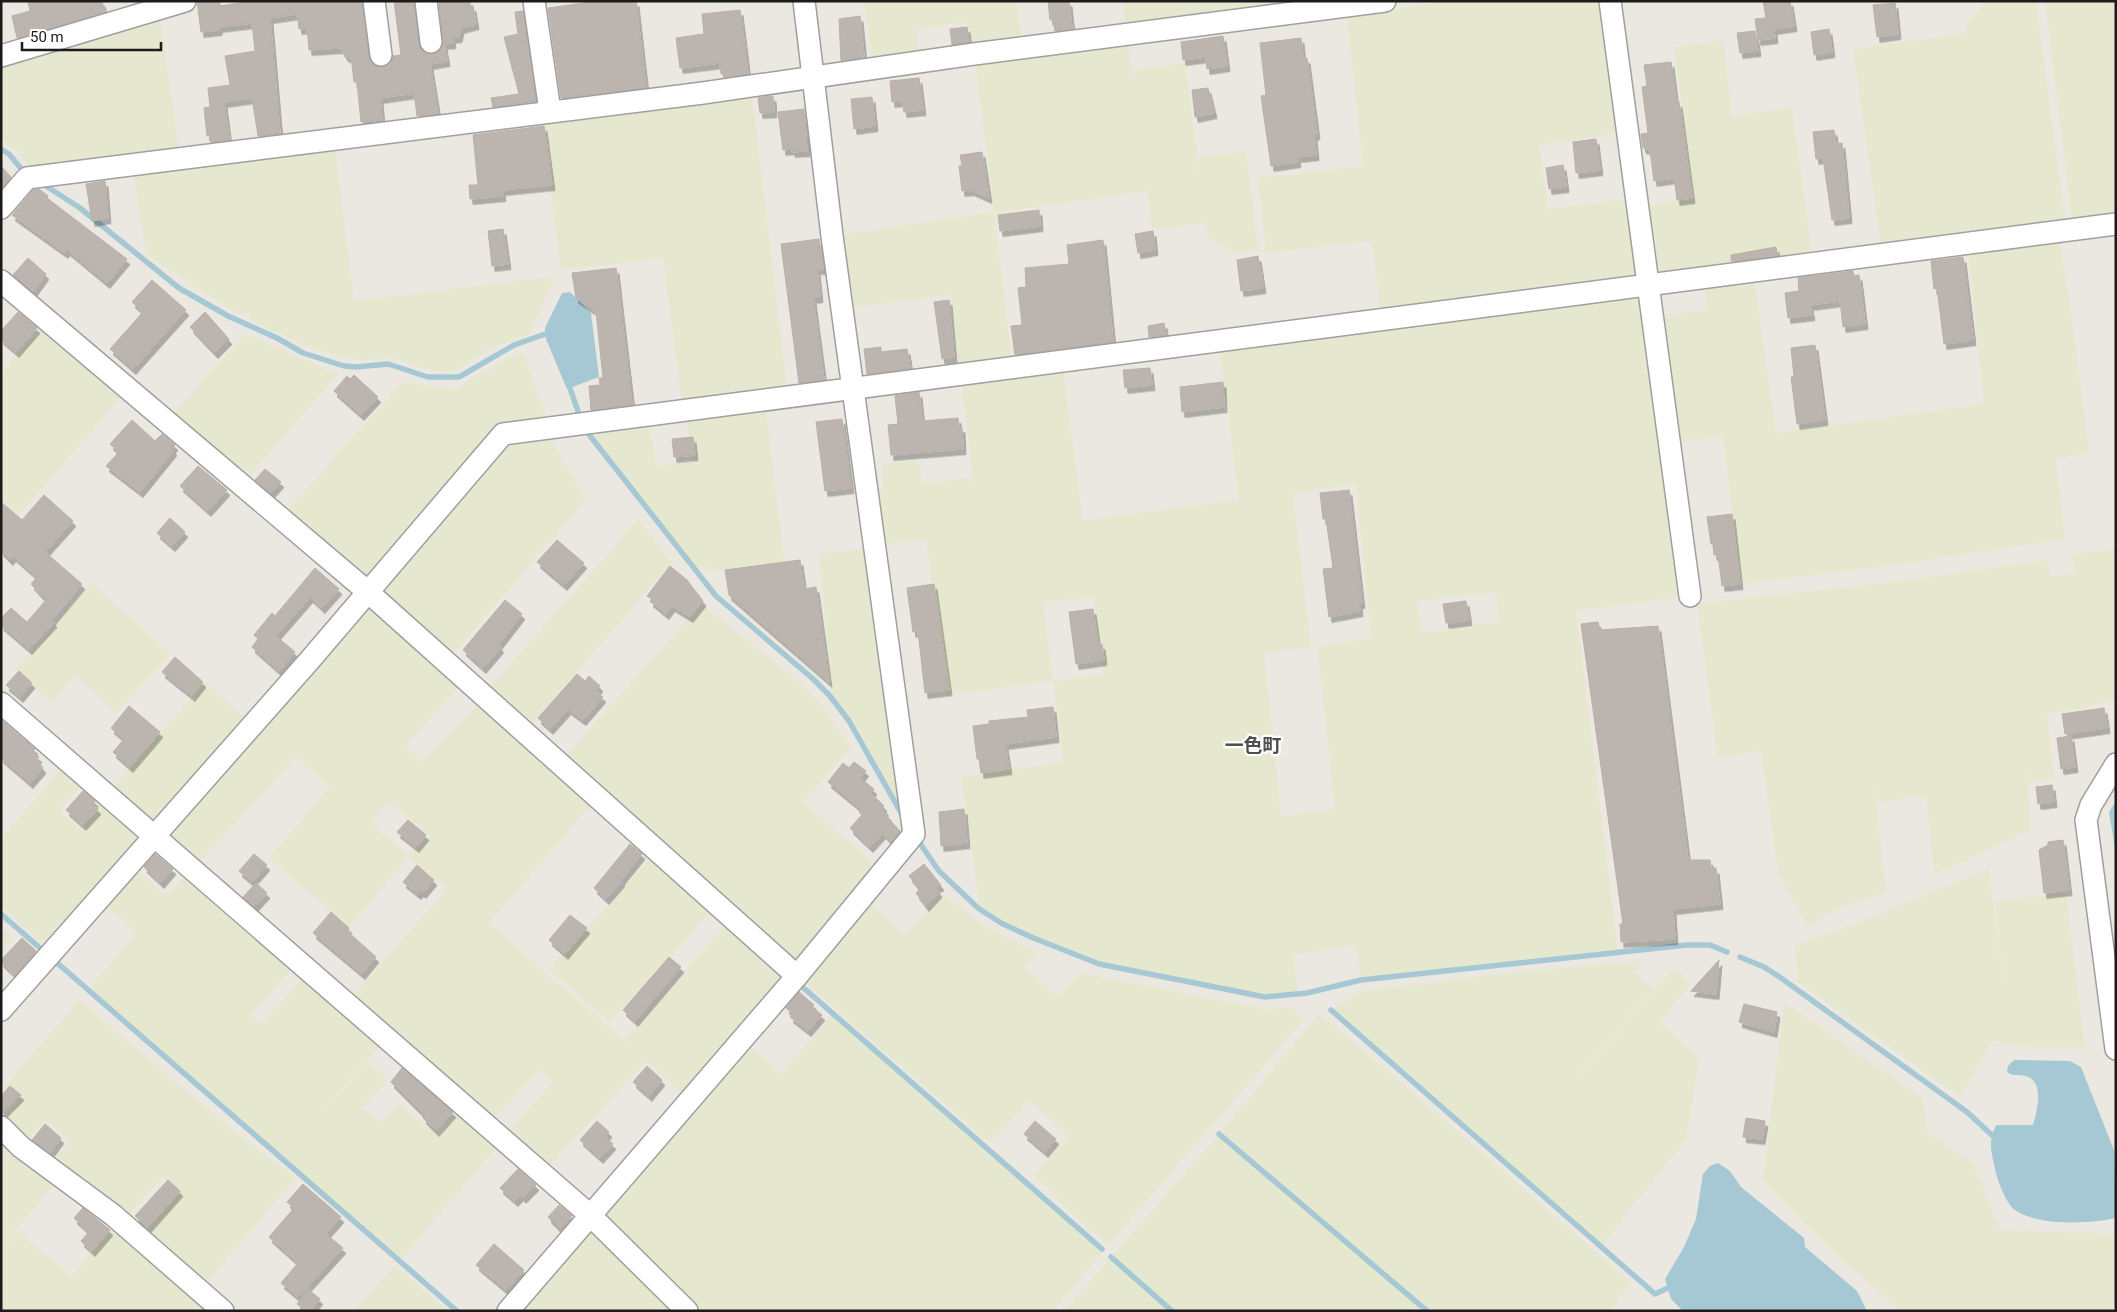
<svg xmlns="http://www.w3.org/2000/svg" width="2117" height="1312" font-family="Roboto,'Noto Sans JP',sans-serif">
	<style>
		.farmland { fill: #e5e8ce; fill-rule: evenodd }
		.water { fill: #a6c8d4 }
		.lines { fill: none; stroke-linecap: round; stroke-linejoin: round }
		.stream { stroke: #a6c8d4; stroke-width: 5.5 }
		.building { fill: #bbb4af; stroke: #bbb0a6; filter: url(#shadow) }
		.minor-casing { stroke: #9f9f9f; stroke-width: 24 }
		.minor { stroke: #fff; stroke-width: 21 }
		.labels { text-anchor: middle; stroke-width: 4.5; stroke-linejoin: round; paint-order: stroke }
		.quarter-label { font-size: 19px; font-weight: bold; fill: #4e4e4e; stroke: #fff }
	</style>
	<defs>
		<filter id="shadow"><feDropShadow dx="3" dy="5.5" stdDeviation="0" flood-color="#0004"/></filter>
	</defs>
	<rect width="100%" height="100%" fill="#ebe8e1"/>
	<!-- farmland -->
	<g class="farmland">
		<path d="M864 1H1016L1023 48 1127 35 1123 1H1284L1286 14 1127 35 1134 89 1132 70 1185 63 1200 175 1199 157 1246 152 1258 250 1235 253 1208 237 1206 223 1152 230 1147 191 994 213 1013 368 1062 362 1083 520 1239 500 1219 341 1648 285 1690 596 1576 611 1618 952 1361 980 1356 946 1293 955 1298 995 1272 997 1144 974 1089 960 1031 937 980 909 961 777 1063 762 1053 681 948 695 926 539 874 546 867 491 884 488 881 465 919 460 922 484 972 477 975 493 950 295 842 309 832 236 994 212 974 55H971L967 22 916 29 921 62 874 69ZM1356 484 1371 638 1317 646 1335 809 1281 816 1264 653 1311 647 1293 494ZM1496 593 1498 622 1472 625V628L1421 632 1417 602 1465 595ZM1093 597 1103 674 1053 681 1043 602Z"/>
		<polygon points="1446,1 1605,1 1623,133 1539,145 1548,209 1631,199 1642,284 1381,317 1372,241 1266,253 1258,178 1363,166 1347,16"/>
		<polygon points="1985,1 2036,1 2066,228 1882,252 1853,49 1961,34"/>
		<polygon points="2045,1 2116,1 2116,221 2073,226"/>
		<polygon points="159,8 180,159 334,139 354,301 556,276 529,335 492,348 451,373 426,369 393,358 362,360 348,358 307,347 252,321 251,314 238,314 146,254 132,165 31,171 17,149 4,143 1,138 1,56"/>
		<polygon points="1723,40 1732,116 1792,108 1813,261 1651,282 1641,207 1694,198 1674,47"/>
		<polygon points="751,86 788,397 765,400 784,561 707,572 706,566 694,569 584,424 648,415 656,466 692,462 686,411 683,411 663,258 561,270 540,112"/>
		<polygon points="2059,239 2071,311 2089,452 2056,459 2065,539 1894,565 1741,584 1723,435 1673,443 1655,316 1707,310 1704,283 1754,278 1776,433 1984,404 1968,250"/>
		<polygon points="43,326 122,396 18,516 1,501 1,374"/>
		<polygon points="246,334 338,374 242,484 167,420"/>
		<polygon points="522,351 545,412 534,430 545,428 586,500 446,662 281,517 403,382 457,390 464,383"/>
		<polygon points="638,520 672,563 524,732 483,695"/>
		<polygon points="866,548 901,809 832,694 819,554"/>
		<polygon points="2116,548 2116,698 2088,707 2041,715 2047,715 2054,779 2028,783 2026,765 2031,830 1934,875 1926,795 1877,803 1874,785 1886,892 1838,909 1807,927 1778,872 1761,751 1718,758 1697,604 1899,581 2048,560 2050,576 2075,573 2073,555"/>
		<polygon points="92,583 170,654 116,713 75,675 51,703 15,670"/>
		<path d="M364 600 459 686 405 747 423 761 479 704 593 803 489 923 636 1051 625 1040 728 922 562 760 702 604 799 682 819 701 851 747 803 802 883 871 862 897 906 935 943 894 982 924 1037 953 1024 967 1059 997 1082 973 1270 1010 1290 1007 1304 1020 1108 1245 1069 1211 1034 1175 1069 1136 1029 1101 990 1143 797 976 743 1040 781 1073 833 1014 949 1115 1104 1251 1053 1311H508L690 1100 646 1061 542 1174 503 1140 400 1261 88 989 137 933 99 899 129 864 166 897 187 874 292 969 250 1016 262 1024 304 975 381 1044 318 1117 367 1062 388 1080 362 1108 381 1123 399 1104 439 1137 466 1106 347 1002 447 889 409 857 349 927 269 858 330 787 296 757 193 869 154 835ZM389 801 430 836 409 856 371 823ZM539 1069 553 1082 503 1139 488 1126Z"/>
		<polygon points="205,682 248,720 153,830 109,792"/>
		<polygon points="62,769 81,786 59,811 79,828 99,804 138,838 45,945 1,907 1,838"/>
		<polygon points="653,856 713,909 609,1022 549,969"/>
		<polygon points="1989,869 2003,985 1995,901 2066,893 2085,1048 2009,1046 1993,1040 1960,1097 1798,982 1795,945 1844,928"/>
		<polygon points="1,927 13,938 1,951"/>
		<polygon points="1643,961 1634,972 1653,989 1569,1087 1674,968 1691,984 1660,1022 1699,1059 1686,1140 1601,1246 1331,1010 1360,992 1496,974"/>
		<polygon points="79,1000 235,1132 296,1178 202,1288 142,1235 181,1191 162,1177 126,1218 52,1162 69,1140 45,1119 25,1143 2,1121 21,1098 5,1086"/>
		<polygon points="1784,1003 1922,1097 1928,1133 1972,1161 2000,1230 2116,1234 2116,1301 2107,1311 1900,1311 1822,1241 1763,1180"/>
		<polygon points="1319,1014 1400,1081 1631,1282 1611,1311 1064,1311 1219,1134"/>
		<polygon points="1,1141 55,1183 1,1248"/>
		<polygon points="114,1226 210,1311 1,1311 1,1250 18,1230 71,1277"/>
		<polygon points="395,1265 435,1300 448,1311 354,1311"/>
	</g>
	<!-- water -->
	<g class="water">
		<polygon points="570,292 591,313 599,377 567,389 546,339 545,328 562,293"/>
		<polygon points="2116,801 2116,854 2109,812"/>
		<path d="M2014 1060 2070 1061 2081 1067 2114 1150 2116 1218C2089 1224 2038 1226 2015 1210 2006 1204 1997 1179 1995 1169 1991 1150 1988 1143 1996 1125H2033C2037 1111 2045 1082 2026 1076 2019 1074 2014 1077 2007 1072L2008 1066Z"/>
		<polygon points="1718,1163 1730,1171 1741,1187 1804,1238 1805,1247 1857,1291 1867,1311 1682,1310 1671,1299 1665,1279 1684,1247 1696,1219 1703,1174 1710,1166"/>
	</g>
	<g class="lines">
		<!-- stream -->
		<g class="stream">
			<polyline points="1,149 9,154 23,171"/>
			<polyline points="43,184 80,208 179,288 228,316 277,338 303,353 344,366 356,367 388,364 428,377 459,377 514,345 551,332"/>
			<polyline points="567,380 579,414"/>
			<polyline points="587,432 716,596 812,678 830,696 849,721 904,818"/>
			<polyline points="919,842 939,871 978,908 1001,923 1031,937 1099,964 1265,997 1307,993 1361,980 1687,945 1710,945 1727,952"/>
			<polyline points="1,914 457,1311"/>
			<polyline points="1740,957 1764,967 1781,978 1967,1112 1996,1139"/>
			<polyline points="798,983 1102,1249"/>
			<polyline points="1331,1010 1655,1294 1668,1288"/>
			<polyline points="1219,1134 1427,1311"/>
			<polyline points="1111,1257 1172,1311"/>
		</g>
	</g>
	<!-- building -->
	<g class="building">
		<polygon points="28,1 102,1 105,12 17,38 12,16 30,11"/>
		<polygon points="197,1 220,1 220,6 251,1 362,1 369,57 371,63 382,67 389,65 393,56 401,55 394,1 414,1 419,44 421,50 427,54 438,52 443,46 439,1 470,1 470,6 473,6 476,24 461,28 459,37 452,38 453,43 444,44 447,61 430,64 438,114 417,116 414,93 380,98 382,120 361,122 357,82 354,82 351,56 346,57 340,48 309,50 307,28 299,29 297,14 270,18 280,134 258,136 252,98 224,102 229,140 211,142 210,135 207,136 204,108 210,107 208,88 230,85 225,56 255,51 252,23 219,27 219,30 201,32"/>
		<polygon points="584,1 636,1 646,88 561,98 548,8 584,3"/>
		<polygon points="1048,1 1069,1 1072,29 1055,31 1053,20 1050,20"/>
		<polygon points="1763,1 1790,1 1794,26 1774,29 1775,38 1758,40 1755,19 1766,18"/>
		<polygon points="1895,3 1898,34 1877,37 1873,5"/>
		<polygon points="740,10 748,74 725,77 724,74 721,74 720,63 680,68 676,38 704,34 702,14"/>
		<polygon points="523,11 536,101 493,107 491,98 519,94 504,37 518,34 515,12"/>
		<polygon points="860,16 864,57 841,61 839,19"/>
		<polygon points="967,27 969,42 952,45 950,29"/>
		<polygon points="1829,29 1832,52 1814,55 1811,32"/>
		<polygon points="1755,31 1758,51 1740,53 1737,33"/>
		<polygon points="1223,36 1227,66 1207,69 1206,57 1183,60 1181,42"/>
		<polygon points="1301,38 1303,58 1307,58 1317,134 1314,135 1316,155 1297,157 1298,162 1271,166 1261,96 1266,95 1260,43"/>
		<polygon points="1671,62 1676,102 1679,102 1692,198 1677,200 1674,178 1654,181 1650,150 1643,148 1641,134 1648,133 1642,87 1647,86 1644,65"/>
		<polygon points="919,78 923,110 904,112 902,101 892,102 890,81"/>
		<polygon points="1208,88 1214,113 1195,117 1192,90"/>
		<polygon points="773,96 774,112 760,113 758,98"/>
		<polygon points="872,97 875,126 854,129 851,99"/>
		<polygon points="804,109 807,151 792,152 792,149 783,150 778,112"/>
		<polygon points="544,126 552,185 502,190 503,196 470,199 469,185 478,185 473,135"/>
		<polygon points="1834,130 1836,144 1842,143 1849,218 1832,220 1823,158 1816,159 1813,132"/>
		<polygon points="1596,139 1600,170 1576,173 1573,142"/>
		<polygon points="982,152 989,198 971,190 962,191 959,166 962,165 960,155"/>
		<polygon points="1563,165 1566,187 1549,189 1546,168"/>
		<polygon points="1,166 11,177 1,189"/>
		<polygon points="105,181 108,218 92,221 86,184"/>
		<polygon points="39,189 48,196 47,198 127,259 107,283 67,250 65,253 12,215 33,190"/>
		<polygon points="1039,210 1040,226 1000,231 998,215"/>
		<polygon points="503,229 508,264 492,266 488,231"/>
		<polygon points="1153,231 1155,250 1138,253 1135,234"/>
		<polygon points="819,239 823,269 817,269 820,297 813,298 824,380 799,383 781,244"/>
		<polygon points="1103,240 1113,342 1015,355 1011,326 1022,325 1018,288 1026,287 1025,268 1069,264 1067,245"/>
		<polygon points="1776,247 1777,256 1731,261 1731,255"/>
		<polygon points="1258,256 1263,288 1241,291 1237,260"/>
		<polygon points="1963,257 1973,340 1944,344 1937,288 1934,289 1931,261"/>
		<polygon points="28,258 46,274 33,292 13,275"/>
		<polygon points="616,268 632,405 591,410 589,386 600,385 599,378 603,378 596,312 576,298 572,273"/>
		<polygon points="1853,271 1854,276 1859,275 1865,324 1843,327 1840,301 1810,305 1812,315 1788,318 1785,293 1799,291 1798,278"/>
		<polygon points="152,280 186,310 133,369 110,349 143,312 132,302"/>
		<polygon points="949,300 954,357 942,359 934,302"/>
		<polygon points="18,312 37,328 16,352 1,339 1,331"/>
		<polygon points="205,312 229,339 215,353 190,327"/>
		<polygon points="1164,323 1166,335 1149,337 1148,326"/>
		<polygon points="1815,345 1825,420 1797,424 1791,377 1794,377 1791,348"/>
		<polygon points="881,347 881,352 907,349 910,368 867,374 864,349"/>
		<polygon points="1150,368 1152,385 1125,388 1123,370"/>
		<polygon points="354,375 378,397 361,415 334,391 347,376 350,379"/>
		<polygon points="1223,382 1224,407 1182,412 1180,387"/>
		<polygon points="919,392 922,421 958,418 959,428 962,427 963,449 891,455 888,425 898,424 895,396"/>
		<polygon points="842,419 851,488 825,491 816,422"/>
		<polygon points="132,420 155,441 162,434 175,445 172,448 174,450 140,492 106,466 119,452 110,444"/>
		<polygon points="693,437 695,455 674,457 672,439"/>
		<polygon points="198,466 227,490 208,511 180,486"/>
		<polygon points="265,469 281,482 271,493 255,480"/>
		<polygon points="1349,490 1362,603 1359,603 1360,611 1329,617 1323,569 1333,568 1326,519 1323,519 1320,493"/>
		<polygon points="44,495 73,521 45,552 82,584 52,620 54,622 29,649 1,625 1,618 11,608 27,622 46,600 31,584 37,577 13,556 10,560 1,551 1,502 22,520"/>
		<polygon points="1732,514 1740,584 1722,586 1718,554 1714,555 1713,544 1711,544 1707,517"/>
		<polygon points="170,518 185,532 172,546 157,533"/>
		<polygon points="557,540 584,563 564,585 537,562"/>
		<polygon points="800,560 804,589 816,587 829,682 729,595 725,570"/>
		<polygon points="670,566 687,580 703,601 690,617 672,606 666,614 650,601 652,599 647,596"/>
		<polygon points="315,568 339,589 322,608 310,597 276,636 295,652 279,671 252,647 258,639 254,635 272,613 275,616"/>
		<polygon points="934,584 949,690 925,693 918,631 913,632 907,588"/>
		<polygon points="505,600 522,614 498,645 501,647 483,668 463,650"/>
		<polygon points="1466,601 1469,620 1446,623 1443,604"/>
		<polygon points="1093,609 1098,644 1102,644 1104,660 1076,664 1069,612"/>
		<polygon points="1598,622 1600,630 1658,626 1688,860 1710,860 1711,869 1716,868 1720,904 1673,909 1675,939 1621,942 1620,924 1623,924 1581,624"/>
		<polygon points="175,657 203,682 192,696 162,672"/>
		<polygon points="19,671 32,683 20,697 6,685"/>
		<polygon points="577,674 585,681 589,676 600,686 596,691 603,697 583,720 568,709 550,729 538,718"/>
		<polygon points="129,706 160,732 130,767 113,752 124,739 111,728"/>
		<polygon points="1053,707 1056,737 1005,744 1009,769 981,773 979,759 977,759 973,726 989,724 989,721 1028,717 1027,710"/>
		<polygon points="2104,708 2107,728 2065,734 2062,714"/>
		<polygon points="1,720 35,749 32,752 39,757 36,759 43,768 30,783 1,758"/>
		<polygon points="2071,736 2075,767 2061,769 2057,738"/>
		<polygon points="854,762 866,771 860,778 874,789 871,793 884,806 882,809 889,816 887,817 900,831 891,842 883,833 870,847 850,828 862,815 859,812 861,809 828,782 843,763 849,768"/>
		<polygon points="2052,785 2054,802 2038,804 2036,787"/>
		<polygon points="83,791 95,801 93,804 98,809 83,825 66,810"/>
		<polygon points="964,809 967,843 941,846 939,812"/>
		<polygon points="408,820 426,835 416,847 397,832"/>
		<polygon points="2063,840 2069,890 2044,893 2039,850 2048,845 2048,842"/>
		<polygon points="630,844 642,854 621,880 614,874 622,881 606,899 594,888"/>
		<polygon points="155,854 173,869 161,883 144,867"/>
		<polygon points="254,854 267,865 252,882 239,871"/>
		<polygon points="924,864 941,885 936,888 939,892 926,906 916,893 920,889 909,876"/>
		<polygon points="417,865 434,880 423,893 421,891 418,894 403,882"/>
		<polygon points="256,883 267,893 254,907 243,897"/>
		<polygon points="331,912 349,928 347,931 376,957 362,974 313,933"/>
		<polygon points="570,915 587,928 565,954 549,940"/>
		<polygon points="22,938 36,951 15,975 1,962 1,960"/>
		<polygon points="669,957 681,967 635,1021 623,1010"/>
		<polygon points="1719,960 1716,994 1691,991"/>
		<polygon points="799,992 814,1005 812,1007 822,1015 808,1031 790,1017 793,1014 786,1008"/>
		<polygon points="1744,1004 1777,1012 1774,1032 1739,1022"/>
		<polygon points="647,1066 662,1080 649,1096 633,1082"/>
		<polygon points="402,1068 453,1112 436,1131 423,1118 425,1116 391,1082"/>
		<polygon points="10,1086 21,1095 1,1115 1,1096"/>
		<polygon points="1746,1118 1765,1121 1762,1139 1743,1137"/>
		<polygon points="597,1121 609,1132 605,1137 613,1144 600,1158 580,1140"/>
		<polygon points="1035,1121 1056,1139 1045,1152 1024,1134"/>
		<polygon points="45,1124 61,1138 50,1153 32,1140"/>
		<polygon points="518,1169 536,1185 523,1198 521,1195 515,1201 500,1188"/>
		<polygon points="168,1180 180,1191 148,1227 135,1216"/>
		<polygon points="303,1184 341,1217 326,1234 343,1248 298,1297 281,1283 298,1263 269,1237 294,1208 287,1202"/>
		<polygon points="559,1205 572,1216 560,1229 548,1217"/>
		<polygon points="83,1208 110,1230 92,1251 81,1241 89,1232 74,1218"/>
		<polygon points="494,1244 524,1270 506,1290 476,1265"/>
		<polygon points="308,1289 320,1299 310,1311 306,1311 297,1304"/>
	</g>
	<g class="lines">
		<!-- minor casing -->
		<g class="minor-casing">
			<g id="minor">
				<polyline points="374,1 381,55"/>
				<polyline points="426,1 431,42"/>
				<polyline points="534,1 550,111"/>
				<polyline points="1610,1 1690,596"/>
				<polyline points="1,56 185,1"/>
				<polyline points="1,208 27,178 703,93 974,54 1385,1"/>
				<polyline points="1,281 368,592 797,976"/>
				<polyline points="1,703 591,1216 687,1311"/>
				<polyline points="2116,764 2091,805 2086,820 2116,1049"/>
				<polyline points="1,1010 309,661 503,434 2116,224"/>
				<polyline points="1,1127 21,1147 113,1215 223,1311"/>
				<polyline points="508,1311 797,976 914,834 832,236 804,1"/>
			</g>
		</g>
		<!-- minor -->
		<use href="#minor" class="minor"/>
	</g>
	<g class="labels">
		<!-- quarter labels -->
		<g class="quarter-label">
			<text x="1253" y="752">一色町</text>
		</g>
	</g>
	<!-- border -->
	<rect width="2117" height="1312" fill="none" stroke="#1b1b1b" stroke-width="5"/>
	<!-- scale -->
	<path d="M22 42v8h139v-8" fill="none" stroke="#1b1b1b" stroke-width="2.5"/>
	<text x="30" y="42" font-size="15" fill="#1b1b1b" stroke="#ffffff" stroke-width="4" paint-order="stroke">50 m</text>
</svg>
